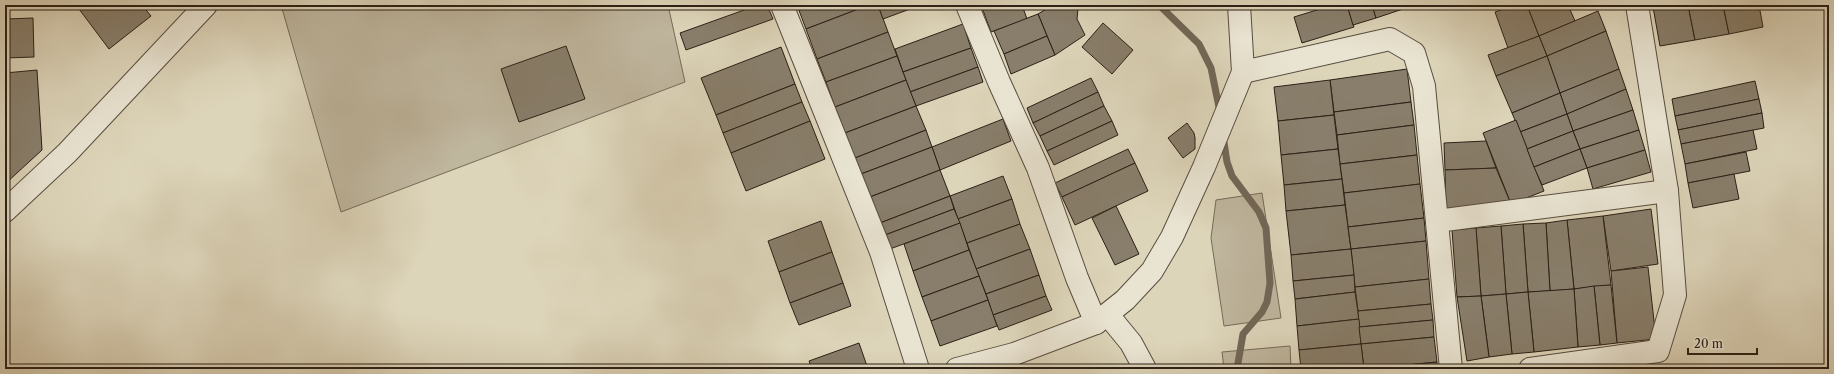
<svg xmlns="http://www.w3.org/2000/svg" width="1834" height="374" font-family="'Libre Caslon Text',serif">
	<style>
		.green { fill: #bfb69e; stroke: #756b5a }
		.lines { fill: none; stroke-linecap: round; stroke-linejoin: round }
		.stream { stroke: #716757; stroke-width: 7 }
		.building { fill: #887e6b; stroke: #2b2016 }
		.minor-casing { stroke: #584d3f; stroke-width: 24 }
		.minor { stroke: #e9e4d2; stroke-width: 22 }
	</style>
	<rect width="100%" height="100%" fill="#ddd5ba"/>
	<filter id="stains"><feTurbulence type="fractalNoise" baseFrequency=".005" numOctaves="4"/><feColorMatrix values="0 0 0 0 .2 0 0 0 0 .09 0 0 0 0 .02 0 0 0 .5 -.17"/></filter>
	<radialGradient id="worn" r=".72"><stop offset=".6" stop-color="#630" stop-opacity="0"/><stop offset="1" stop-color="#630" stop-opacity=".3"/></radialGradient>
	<!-- green -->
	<g class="green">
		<polygon points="281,5 668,5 685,82 341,212"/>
		<polygon points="1262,193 1281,318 1224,326 1211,238 1216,200"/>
		<polygon points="1290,346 1291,369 1224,369 1222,352"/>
	</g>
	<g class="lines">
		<!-- stream -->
		<g class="stream">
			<polyline points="1159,5 1199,44 1211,68 1220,112"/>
			<polyline points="1223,136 1227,162 1232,176 1259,212 1266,228 1270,283 1267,302 1262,312 1243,334 1237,369"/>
		</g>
	</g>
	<!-- building -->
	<g class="building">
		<polygon points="76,5 142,5 151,16 109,49"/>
		<polygon points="758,5 767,5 773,19 686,50 680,33"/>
		<polygon points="797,5 869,5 806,29"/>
		<polygon points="869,5 878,5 888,32 817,59 806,29"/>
		<polygon points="878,5 921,5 883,19"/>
		<polygon points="981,5 1022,5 1027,19 991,32"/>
		<polygon points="1053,5 1076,5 1078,9 1077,19 1085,35 1055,55 1038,14"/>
		<polygon points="1333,5 1347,5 1354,27 1302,43 1294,17"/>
		<polygon points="1347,5 1372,5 1376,18 1353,25"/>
		<polygon points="1372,5 1398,5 1400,10 1376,18"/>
		<polygon points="1398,5 1418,5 1400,10"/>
		<polygon points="1515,5 1527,5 1539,36 1508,48 1495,12"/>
		<polygon points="1527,5 1568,5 1575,21 1539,36"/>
		<polygon points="1666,5 1688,5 1695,40 1660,46 1653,7"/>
		<polygon points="1688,5 1723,5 1729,34 1695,40"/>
		<polygon points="1723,5 1759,5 1763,27 1729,34"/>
		<polygon points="1598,11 1606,31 1547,56 1539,36"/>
		<polygon points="1038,14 1047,36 1004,54 994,31"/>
		<polygon points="33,18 34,57 5,58 5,19"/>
		<polygon points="1103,23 1133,50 1112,74 1082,47"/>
		<polygon points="963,24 971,48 903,72 895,49"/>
		<polygon points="1606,31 1619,69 1560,93 1547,56"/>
		<polygon points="888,32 897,56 826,82 817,59"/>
		<polygon points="1047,36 1055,55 1011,74 1004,54"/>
		<polygon points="1539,36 1547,56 1496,76 1488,55"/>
		<polygon points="566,46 585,99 519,122 501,69"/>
		<polygon points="781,47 795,84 716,115 701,78"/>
		<polygon points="971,48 978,67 910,92 903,72"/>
		<polygon points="897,56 906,80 835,107 826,82"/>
		<polygon points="1547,56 1560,93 1512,113 1496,76"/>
		<polygon points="978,67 983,82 916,106 910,92"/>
		<polygon points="1407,69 1411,102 1334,112 1330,80"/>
		<polygon points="1619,69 1626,89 1567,114 1560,93"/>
		<polygon points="37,70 42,150 5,184 5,73"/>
		<polygon points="1091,78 1098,92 1033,123 1027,108"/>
		<polygon points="906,80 916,106 845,133 835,107"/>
		<polygon points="1330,80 1334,115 1278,121 1274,87"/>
		<polygon points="1755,81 1759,99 1675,116 1672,99"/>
		<polygon points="795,84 802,102 723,133 716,115"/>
		<polygon points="1626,89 1633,110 1573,131 1567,114"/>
		<polygon points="1098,92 1104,106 1040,136 1033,123"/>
		<polygon points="1560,93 1567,114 1520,132 1512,113"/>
		<polygon points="1759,99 1762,113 1678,130 1675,116"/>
		<polygon points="802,102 810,121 731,153 723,133"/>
		<polygon points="1411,102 1414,125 1337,135 1334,112"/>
		<polygon points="916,106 926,130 855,158 845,133"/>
		<polygon points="1104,106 1112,121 1047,151 1040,136"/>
		<polygon points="1633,110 1639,130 1580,149 1573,131"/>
		<polygon points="1762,113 1764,128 1681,144 1678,130"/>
		<polygon points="1567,114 1573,131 1527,149 1520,132"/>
		<polygon points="1334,115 1338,149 1281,155 1278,121"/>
		<polygon points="1003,119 1011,141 940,170 932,147"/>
		<polygon points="1516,120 1544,191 1511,204 1483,133"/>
		<polygon points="810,121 825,159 746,191 731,153"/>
		<polygon points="1112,121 1118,135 1054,165 1047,151"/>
		<polygon points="1187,123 1194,133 1195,138 1195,149 1183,158 1168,138"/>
		<polygon points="1414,125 1417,155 1340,164 1337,135"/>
		<polygon points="926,130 932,147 861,174 855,158"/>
		<polygon points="1639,130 1645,150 1587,168 1580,149"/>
		<polygon points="1753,130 1757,149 1685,164 1681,144"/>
		<polygon points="1573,131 1580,149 1534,167 1527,149"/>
		<polygon points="1486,141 1496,168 1445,170 1444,143"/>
		<polygon points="932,147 940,170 870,197 861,174"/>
		<polygon points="1128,149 1135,163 1062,197 1055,183"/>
		<polygon points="1338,149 1342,179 1284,185 1281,155"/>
		<polygon points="1580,149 1587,168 1542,185 1534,167"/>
		<polygon points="1645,150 1651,172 1593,189 1587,168"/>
		<polygon points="1746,152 1750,171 1688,183 1685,164"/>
		<polygon points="1417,155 1420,184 1344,193 1340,164"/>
		<polygon points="1135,163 1148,191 1075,225 1062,197"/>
		<polygon points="1496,168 1511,204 1446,211 1445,170"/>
		<polygon points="940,170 950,196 880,223 870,197"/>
		<polygon points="1734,174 1739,199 1693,208 1688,183"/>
		<polygon points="1003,176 1012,199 958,219 950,196"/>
		<polygon points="1342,179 1345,205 1286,211 1284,185"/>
		<polygon points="1420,184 1424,218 1348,227 1344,193"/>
		<polygon points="950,196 954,209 885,235 880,223"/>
		<polygon points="1012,199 1020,224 967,243 958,219"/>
		<polygon points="1345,205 1351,249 1291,255 1286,211"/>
		<polygon points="1116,206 1139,254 1115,265 1092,218"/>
		<polygon points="954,209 960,223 890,249 885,235"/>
		<polygon points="1651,209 1658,264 1611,271 1603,216"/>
		<polygon points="1603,216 1611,285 1574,289 1567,220"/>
		<polygon points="1424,218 1426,241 1351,249 1348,227"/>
		<polygon points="1567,220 1574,289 1550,291 1546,223"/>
		<polygon points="821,221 832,252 779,272 768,241"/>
		<polygon points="960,223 969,250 913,271 904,244"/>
		<polygon points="1546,223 1550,291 1528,292 1523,224"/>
		<polygon points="1020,224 1030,249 976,269 967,243"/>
		<polygon points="1523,224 1528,292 1506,294 1501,226"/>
		<polygon points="1501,226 1506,294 1481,296 1476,228"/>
		<polygon points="1476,228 1481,296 1457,297 1452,230"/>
		<polygon points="1426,241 1429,279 1355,287 1351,249"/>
		<polygon points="1030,249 1039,275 986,294 976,269"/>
		<polygon points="1351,249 1354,275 1293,281 1291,255"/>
		<polygon points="969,250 979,276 922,297 913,271"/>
		<polygon points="832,252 843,283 790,303 779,272"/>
		<polygon points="1648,267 1656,339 1617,343 1611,271"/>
		<polygon points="1039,275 1046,296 993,315 986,294"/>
		<polygon points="1354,275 1355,292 1295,299 1293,281"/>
		<polygon points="979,276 988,300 931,321 922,297"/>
		<polygon points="1429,279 1431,304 1358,311 1355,287"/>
		<polygon points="843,283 851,306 799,325 790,303"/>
		<polygon points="1611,285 1617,343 1600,345 1594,286"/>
		<polygon points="1594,286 1600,345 1578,347 1574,289"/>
		<polygon points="1574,289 1578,347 1534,352 1528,292"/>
		<polygon points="1355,292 1359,319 1297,326 1295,299"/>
		<polygon points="1528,292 1534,352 1512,354 1506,294"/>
		<polygon points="1506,294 1512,354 1489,357 1481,296"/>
		<polygon points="1046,296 1052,310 999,330 993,315"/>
		<polygon points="1481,296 1489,357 1467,361 1457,297"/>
		<polygon points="988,300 997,326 940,346 931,321"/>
		<polygon points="1431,304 1433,320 1359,327 1358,311"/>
		<polygon points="1359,319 1361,344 1299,350 1297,326"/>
		<polygon points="1433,320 1434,337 1361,344 1359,327"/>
		<polygon points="1434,337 1437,362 1364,369 1361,344"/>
		<polygon points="859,343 868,369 812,369 809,361"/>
		<polygon points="1361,344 1364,369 1301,369 1299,350"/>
		<polygon points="1437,362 1437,369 1369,369"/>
	</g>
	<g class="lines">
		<!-- minor casing -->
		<g class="minor-casing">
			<g id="minor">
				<polyline points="782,5 881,252 918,369"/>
				<polyline points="967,5 999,82 1038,168 1077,278 1096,323"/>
				<polyline points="1243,72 1390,39 1414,53 1424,86 1451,369"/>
				<polyline points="5,211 67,153 206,5"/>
				<polyline points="1437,221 1667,191"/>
				<polyline points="1108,315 1131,343 1145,369"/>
				<polyline points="957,369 1014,354 1096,323 1125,300 1152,271 1172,237 1204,167 1243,72 1239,5"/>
				<polyline points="1530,369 1658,351 1675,295 1667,191 1637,5"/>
			</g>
		</g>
		<!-- minor -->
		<use href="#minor" class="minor"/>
	</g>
	<!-- margin -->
	<rect width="1834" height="374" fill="none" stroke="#ddd5ba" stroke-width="20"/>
	<rect x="6" y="6" width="1822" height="362" fill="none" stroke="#2b2016" stroke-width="2"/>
	<rect x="10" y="10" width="1814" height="354" fill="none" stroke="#2b2016"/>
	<!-- scale -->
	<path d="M1688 348v6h69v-6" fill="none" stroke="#2b2016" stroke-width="2"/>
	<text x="1694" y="348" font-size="12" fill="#2b2016" stroke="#e9e4d2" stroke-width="3" paint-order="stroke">20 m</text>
	<rect width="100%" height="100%" filter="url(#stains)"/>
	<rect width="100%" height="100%" fill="url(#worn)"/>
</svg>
